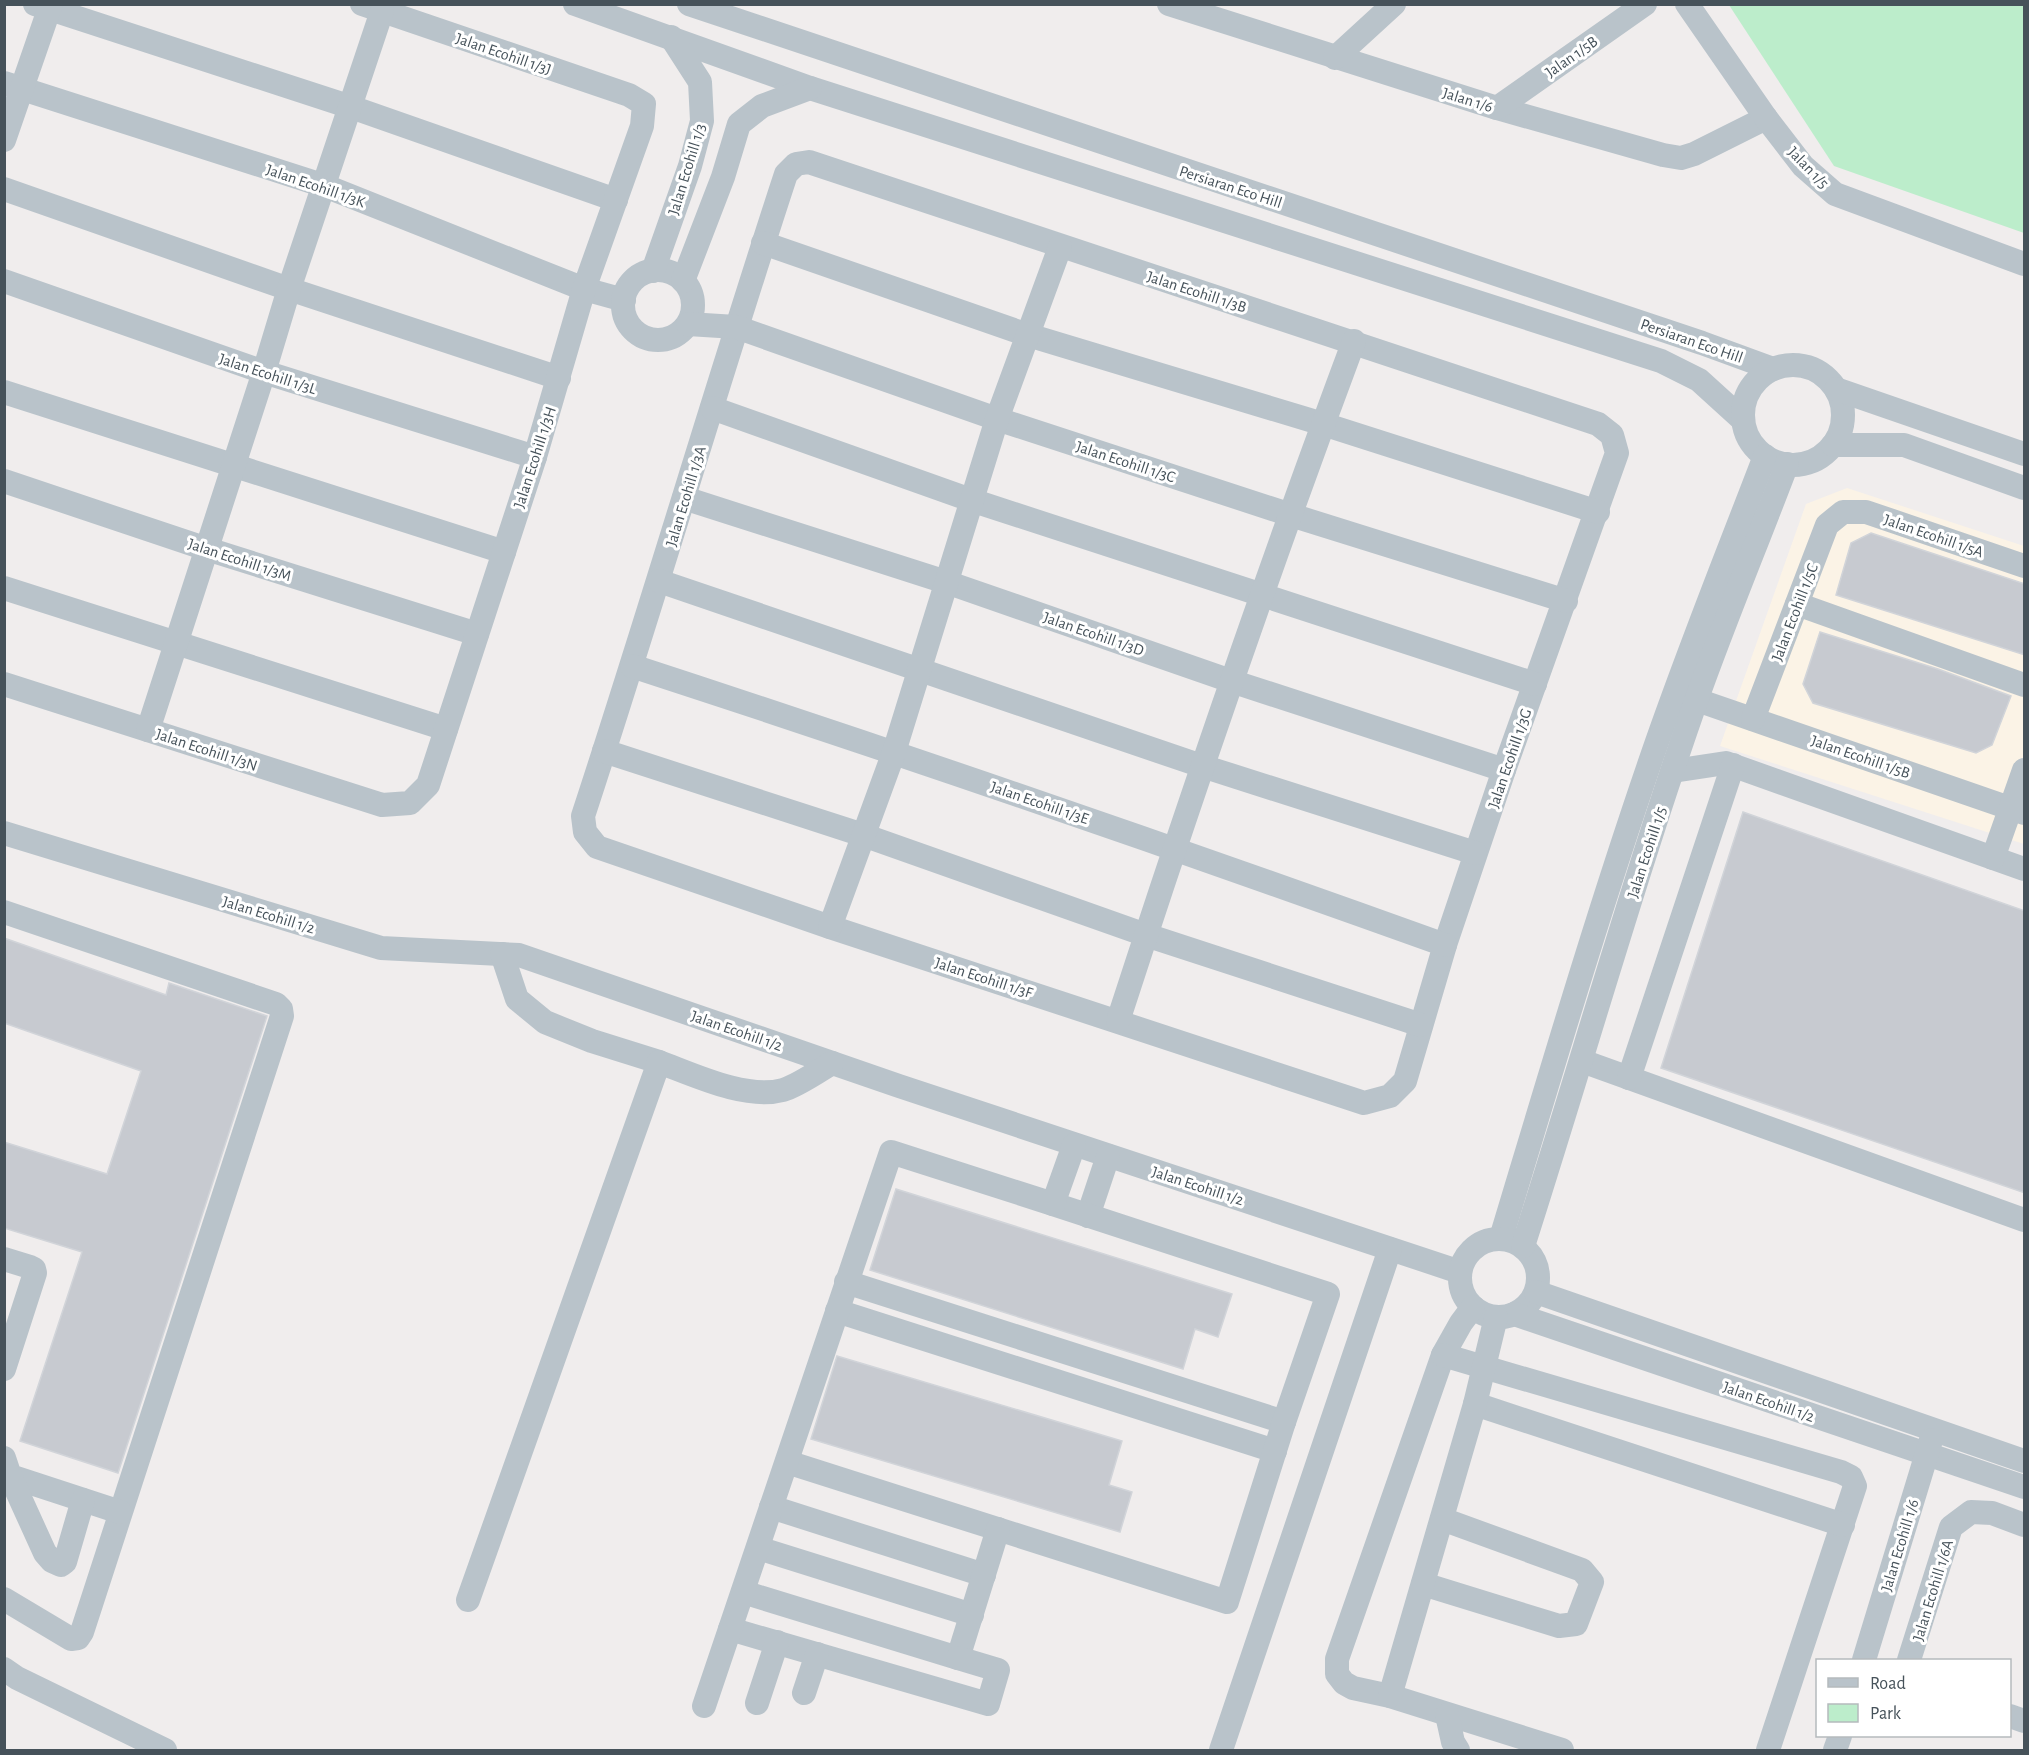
<svg xmlns="http://www.w3.org/2000/svg" width="2029" height="1755" font-family="'Alegreya Sans',sans-serif">
	<style>
		.commercial { fill: #fbf3e6 }
		.green { fill: #bcedcb }
		.building { fill: #c7cad0; stroke: #d1d4d9; stroke-width: 1.5 }
		.lines { fill: none; stroke-linecap: round; stroke-linejoin: round }
		.minor { stroke: #b9c3ca; stroke-width: 24 }
		.labels { text-anchor: middle; stroke-width: 6; stroke-linejoin: round; paint-order: stroke }
		.street-label { font-size: 16px; fill: #46525a; stroke: #fff }
	</style>
	<rect width="100%" height="100%" fill="#f0eded"/>
	<!-- commercial -->
	<polygon class="commercial" points="1847,488 2024,546 2024,844 1720,746 1806,504"/>
	<!-- green -->
	<polygon class="green" points="1729,5 2024,5 2024,233 1834,166"/>
	<!-- building -->
	<g class="building">
		<polygon points="1871,533 2025,584 2025,655 1836,595 1851,543"/>
		<polygon points="1820,632 1938,669 2011,696 1992,745 1976,753 1813,703 1803,684"/>
		<polygon points="1743,812 2025,911 2025,1193 1661,1068"/>
		<polygon points="4,938 166,995 169,983 267,1016 118,1473 20,1441 82,1252 4,1228 4,1142 107,1174 141,1071 4,1023"/>
		<polygon points="896,1189 1232,1294 1218,1337 1195,1329 1183,1369 870,1270"/>
		<polygon points="837,1356 1122,1441 1109,1485 1132,1492 1120,1532 811,1439"/>
	</g>
	<g class="lines">
		<!-- minor -->
		<g class="minor">
			<polyline points="35,4 351,107 616,200"/>
			<polyline points="575,4 810,88 1661,361 1699,380 1743,420"/>
			<polyline points="689,4 1702,343 1773,369"/>
			<polyline points="1169,4 1497,108 1663,155 1681,158 1694,154 1766,118"/>
			<polyline points="1687,4 1766,118 1803,166 1835,194 2024,264"/>
			<polyline points="1335,58 1394,4"/>
			<polyline points="4,83 325,186 584,289 624,300"/>
			<polyline points="1497,108 1645,4"/>
			<polyline points="4,140 51,4"/>
			<path d="M809 162 1598 424 1612 435 1617 453 1504 770 1445 945 1405 1081 1390 1096 1364 1103 830 927 597 847 585 832 583 816C653 603 716 387 786 174L796 164Z"/>
			<polyline points="4,189 289,289 559,378"/>
			<polyline points="763,243 1028,335 1323,424 1598,512"/>
			<circle cx="658" cy="305" r="35"/>
			<polyline points="653,271 690,166 702,121 700,82 671,37"/>
			<polyline points="4,281 264,372 535,457"/>
			<polyline points="683,281 723,177 739,124 762,106 810,88"/>
			<polyline points="688,324 736,327 997,419 1291,515 1566,601"/>
			<circle cx="1793" cy="415" r="50"/>
			<polyline points="1836,389 2024,454"/>
			<polyline points="4,392 504,552"/>
			<polyline points="712,408 971,500 1535,684"/>
			<polyline points="1833,445 1904,445 2024,488"/>
			<polyline points="4,481 207,549 477,634"/>
			<polyline points="684,498 946,582 1231,681 1504,770"/>
			<polyline points="659,581 1202,766 1475,853"/>
			<polyline points="4,588 446,729"/>
			<polyline points="1797,604 2024,685"/>
			<path d="M632 666C905 755 1175 848 1445 945"/>
			<polyline points="4,684 382,805 410,803 428,785 535,457 584,289 642,126 644,104 629,95 362,4"/>
			<polyline points="1697,700 2024,813"/>
			<polyline points="1753,719 1827,525 1843,512 1866,512 2024,566"/>
			<polyline points="148,730 264,372 289,289 382,11"/>
			<polyline points="604,751 863,835 1146,935 1421,1025"/>
			<polyline points="1673,771 1726,763 2024,869"/>
			<polyline points="4,833 381,948 519,955 899,1086 1460,1272"/>
			<polyline points="1993,858 2024,770"/>
			<polyline points="4,912 276,1004 281,1009 282,1016 82,1632 78,1638 71,1639 4,1599"/>
			<polyline points="830,927 894,752 997,419 1060,247"/>
			<polyline points="502,954 517,999 545,1022 592,1041 659,1062"/>
			<path d="M1118 1021C1192 793 1270 566 1354 341"/>
			<polyline points="1582,1061 2024,1220"/>
			<polyline points="1629,1078 1733,765"/>
			<polyline points="1088,1216 1108,1156"/>
			<path d="M1501 1238C1549 1079 1596 919 1650 762 1685 659 1726 558 1765 456"/>
			<circle cx="1499" cy="1278" r="39"/>
			<path d="M1523 1246C1581 1065 1633 881 1696 701 1724 622 1757 543 1787 464"/>
			<polyline points="4,1259 30,1267 34,1269 35,1273 4,1369"/>
			<polyline points="846,1282 1284,1422"/>
			<polyline points="1536,1292 2024,1461"/>
			<polyline points="1473,1307 1461,1323 1443,1355 1337,1659 1337,1674 1344,1683 1353,1688 1390,1696 1562,1750"/>
			<polyline points="837,1311 1275,1451"/>
			<polyline points="1514,1314 2024,1487"/>
			<polyline points="1443,1355 1841,1472 1851,1477 1855,1486 1768,1750"/>
			<polyline points="1475,1404 1843,1525"/>
			<polyline points="4,1458 10,1476 120,1512"/>
			<polyline points="787,1462 1227,1602 1284,1422 1328,1294 1053,1204"/>
			<polyline points="10,1476 45,1553 52,1561 61,1565 65,1562 83,1500"/>
			<polyline points="771,1507 984,1575"/>
			<polyline points="758,1548 972,1615"/>
			<polyline points="1423,1584 1559,1626 1576,1624 1592,1582 1582,1570 1442,1519"/>
			<polyline points="743,1592 958,1658 998,1529"/>
			<path d="M468 1600 659 1062C694 1075 746 1100 783 1090 797 1086 819 1071 832 1063"/>
			<polyline points="730,1629 988,1704 998,1670 958,1658"/>
			<polyline points="1864,1660 1931,1440"/>
			<polyline points="1909,1660 1951,1527 1971,1512 1992,1513 2024,1525"/>
			<polyline points="4,1669 17,1678 165,1750"/>
			<polyline points="804,1693 817,1654"/>
			<polyline points="1390,1696 1475,1404 1496,1317"/>
			<polyline points="757,1703 777,1642"/>
			<polyline points="704,1706 891,1152 1053,1204 1074,1145"/>
			<polyline points="1447,1715 1453,1742 1458,1750"/>
			<polyline points="2010,1716 2024,1721"/>
			<polyline points="1221,1750 1390,1249"/>
			<polyline points="1835,1750 1840,1736"/>
		</g>
	</g>
	<g class="labels">
		<!-- street labels -->
		<g class="street-label">
			<text transform="translate(504 53) rotate(19)" y="6">Jalan Ecohill 1/3J</text>
			<text transform="translate(1571 56) rotate(-35)" y="6">Jalan 1/5B</text>
			<text transform="translate(1468 99) rotate(17)" y="6">Jalan 1/6</text>
			<text transform="translate(1809 167) rotate(46)" y="6">Jalan 1/5</text>
			<text transform="translate(686 169) rotate(-73)" y="6">Jalan Ecohill 1/3</text>
			<text transform="translate(316 185) rotate(19)" y="6">Jalan Ecohill 1/3K</text>
			<text transform="translate(1231 186) rotate(18)" y="6">Persiaran Eco Hill</text>
			<text transform="translate(1197 291) rotate(18)" y="6">Jalan Ecohill 1/3B</text>
			<text transform="translate(1692 340) rotate(19)" y="6">Persiaran Eco Hill</text>
			<text transform="translate(268 373) rotate(18)" y="6">Jalan Ecohill 1/3L</text>
			<text transform="translate(534 457) rotate(-72)" y="6">Jalan Ecohill 1/3H</text>
			<text transform="translate(1126 461) rotate(18)" y="6">Jalan Ecohill 1/3C</text>
			<text transform="translate(685 496) rotate(-73)" y="6">Jalan Ecohill 1/3A</text>
			<text transform="translate(1934 535) rotate(19)" y="6">Jalan Ecohill 1/5A</text>
			<text transform="translate(240 559) rotate(18)" y="6">Jalan Ecohill 1/3M</text>
			<text transform="translate(1794 612) rotate(-69)" y="6">Jalan Ecohill 1/5C</text>
			<text transform="translate(1094 633) rotate(19)" y="6">Jalan Ecohill 1/3D</text>
			<text transform="translate(207 749) rotate(18)" y="6">Jalan Ecohill 1/3N</text>
			<text transform="translate(1861 756) rotate(19)" y="6">Jalan Ecohill 1/5B</text>
			<text transform="translate(1509 758) rotate(-71)" y="6">Jalan Ecohill 1/3G</text>
			<text transform="translate(1040 802) rotate(19)" y="6">Jalan Ecohill 1/3E</text>
			<text transform="translate(1646 852) rotate(-72)" y="6">Jalan Ecohill 1/5</text>
			<text transform="translate(269 914) rotate(17)" y="6">Jalan Ecohill 1/2</text>
			<text transform="translate(984 977) rotate(18)" y="6">Jalan Ecohill 1/3F</text>
			<text transform="translate(737 1030) rotate(19)" y="6">Jalan Ecohill 1/2</text>
			<text transform="translate(1198 1185) rotate(18)" y="6">Jalan Ecohill 1/2</text>
			<text transform="translate(1769 1401) rotate(19)" y="6">Jalan Ecohill 1/2</text>
			<text transform="translate(1899 1545) rotate(-73)" y="6">Jalan Ecohill 1/6</text>
			<text transform="translate(1932 1590) rotate(-73)" y="6">Jalan Ecohill 1/6A</text>
		</g>
	</g>
	<!-- border -->
	<rect width="2029" height="1755" fill="none" stroke="#46525a" stroke-width="12"/>
	<!-- legend -->
	<rect x="1816" y="1659" width="195" height="78" fill="#ffffff" stroke="#b5babd" stroke-width="1.5"/>
	<rect x="1828" y="1678" width="30" height="9" fill="#b9c3ca" stroke="#b5babd" stroke-width="1.5"/>
	<text x="1870" y="1689" font-size="18" fill="#46525a">Road</text>
	<rect x="1828" y="1704" width="30" height="18" fill="#bcedcb" stroke="#b5babd" stroke-width="1.5"/>
	<text x="1870" y="1719" font-size="18" fill="#46525a">Park</text>
</svg>
